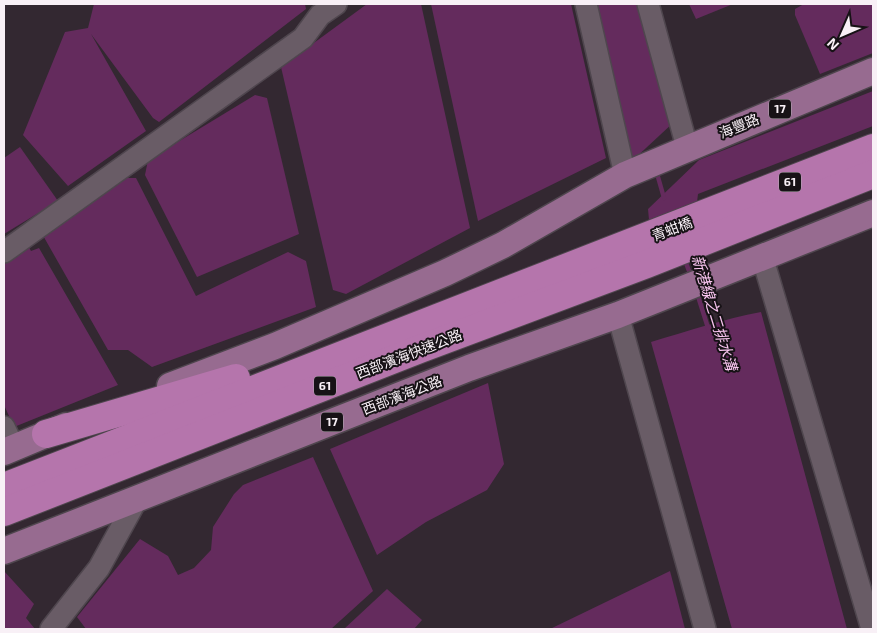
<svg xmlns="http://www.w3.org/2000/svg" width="877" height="633" font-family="'Exo 2','Noto Sans TC',sans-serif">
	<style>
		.water { fill: #642b5d }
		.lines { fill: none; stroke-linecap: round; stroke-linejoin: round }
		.stream { stroke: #642b5d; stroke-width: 4.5 }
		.minor-casing { stroke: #4f464e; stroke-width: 24 }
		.major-casing { stroke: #4f464e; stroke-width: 29 }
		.highway-casing { stroke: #4f464e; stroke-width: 30 }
		.minor { stroke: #695c66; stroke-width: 21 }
		.major { stroke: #976b90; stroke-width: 26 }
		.highway { stroke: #b575ac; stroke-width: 28 }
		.labels { text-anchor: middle; stroke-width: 4; stroke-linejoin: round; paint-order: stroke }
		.shield { fill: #171216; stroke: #b4adb3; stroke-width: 1 }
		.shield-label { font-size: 12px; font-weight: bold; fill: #f8f0f6 }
		.street-label { font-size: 14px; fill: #f8f0f6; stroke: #171216 }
		.water-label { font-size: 15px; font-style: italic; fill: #fac6f1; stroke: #171216 }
	</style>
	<rect width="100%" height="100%" fill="#332831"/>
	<!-- water -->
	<g class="water">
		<polygon points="94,4 305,4 306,9 159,122 153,118 91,34 146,131 68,186 23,135 65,32 88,28"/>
		<polygon points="367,4 421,4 470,228 346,294 333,290 281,67"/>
		<polygon points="431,4 571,4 606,158 478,221"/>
		<polygon points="596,4 642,4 674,122 632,161"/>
		<polygon points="689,4 733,4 696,19"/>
		<polygon points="804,4 873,4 873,53 820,74 795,15 795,9"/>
		<polygon points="873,91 873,126 698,194 697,202 649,220 648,209 699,160"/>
		<polygon points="255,95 267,98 299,234 197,277 145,175 148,160"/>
		<polygon points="20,147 58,201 4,234 4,158"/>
		<polygon points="123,178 136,178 196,296 288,252 306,261 316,307 152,367 128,350 108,350 41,232"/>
		<polygon points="26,242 31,251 39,248 118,385 14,427 4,405 4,257"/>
		<path d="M761 312 847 629H732L651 342C688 331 724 319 761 312Z"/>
		<polygon points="488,383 504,464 487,490 426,522 377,555 330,449"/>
		<polygon points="313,457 373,591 331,629 86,629 77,617 140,539 168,556 178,575 194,568 211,550 213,527 234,494 243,485"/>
		<polygon points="4,571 34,604 26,618 35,629 4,629"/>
		<polygon points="670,571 685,629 550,629"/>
		<polygon points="387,589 422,620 414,629 344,629"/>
	</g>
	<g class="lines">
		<!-- stream -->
		<g class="stream">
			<polyline points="656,170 664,198"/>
			<polyline points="684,258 691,276"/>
			<polyline points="697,293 709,331"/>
		</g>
		<!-- minor casing -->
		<g class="minor-casing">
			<g id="minor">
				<polyline points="586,4 625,175"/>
				<polyline points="648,4 687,147"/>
				<polyline points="4,252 303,38 320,15 336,4"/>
				<polyline points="762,256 872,629"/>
				<polyline points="618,315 705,629"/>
				<polyline points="4,427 14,448"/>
				<polyline points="51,629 99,568 137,499"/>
			</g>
		</g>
		<!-- major casing -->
		<g class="major-casing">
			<g id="major">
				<polyline points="170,386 275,346 445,273 503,245 625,175 873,71"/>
				<polyline points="4,452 66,426"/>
				<polyline points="4,551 469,368 618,315 873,213"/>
			</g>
		</g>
		<!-- highway casing -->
		<g class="highway-casing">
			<g id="highway">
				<polyline points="46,434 236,378"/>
				<polyline points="4,487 873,148"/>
				<polyline points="4,512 420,349 647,264 873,174"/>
			</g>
		</g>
		<!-- minor -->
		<use href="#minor" class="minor"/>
		<!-- major -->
		<use href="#major" class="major"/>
		<!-- highway -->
		<use href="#highway" class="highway"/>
	</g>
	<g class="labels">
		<!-- shield labels -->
		<g class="shield">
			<rect x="769" y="99.5" width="22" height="19" rx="4"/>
			<rect x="779" y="172.5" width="22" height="19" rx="4"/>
			<rect x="314" y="376.5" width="22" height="19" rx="4"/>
			<rect x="321" y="412.5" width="22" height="19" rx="4"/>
		</g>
		<g class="shield-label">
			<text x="780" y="113">17</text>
			<text x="790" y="186">61</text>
			<text x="325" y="390">61</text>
			<text x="332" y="426">17</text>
		</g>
		<!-- street labels -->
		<g class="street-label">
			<text transform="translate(739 126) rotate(-22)" y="5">海豐路</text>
			<text transform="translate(672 229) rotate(-21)" y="5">青蚶橋</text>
			<text transform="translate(409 354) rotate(-21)" y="5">西部濱海快速公路</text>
			<text transform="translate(402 395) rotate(-21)" y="5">西部濱海公路</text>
		</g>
		<!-- water labels -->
		<g class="water-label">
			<text transform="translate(714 313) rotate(73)" y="5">新港線之二排水溝</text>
		</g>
	</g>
	<!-- border -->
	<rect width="877" height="633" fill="none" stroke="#f8f0f6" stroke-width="10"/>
	<!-- north arrow -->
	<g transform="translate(842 35) rotate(225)" stroke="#171216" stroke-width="4" paint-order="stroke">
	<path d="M0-4L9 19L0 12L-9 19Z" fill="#f8f0f6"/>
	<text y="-8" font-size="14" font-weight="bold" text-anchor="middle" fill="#f8f0f6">N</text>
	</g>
</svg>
